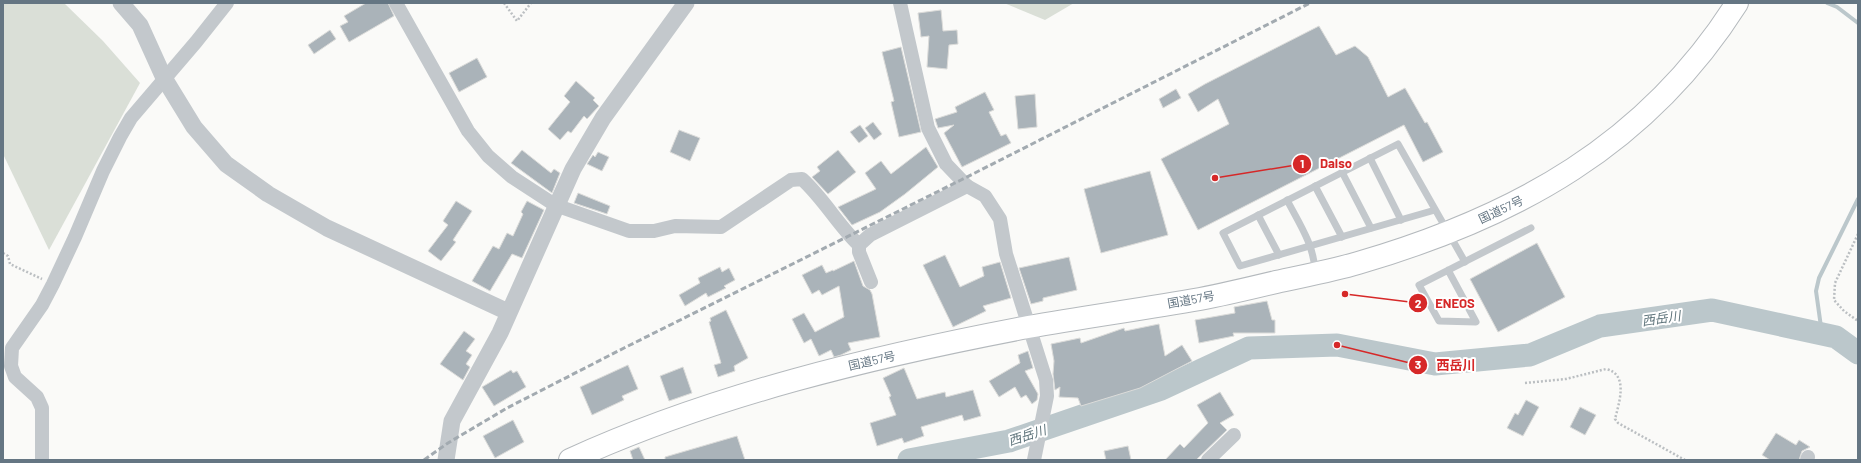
<svg xmlns="http://www.w3.org/2000/svg" width="1861" height="463" font-family="Barlow,'Noto Sans JP',sans-serif">
	<style>
		.green { fill: #dadfd7 }
		.lines { fill: none; stroke-linecap: round; stroke-linejoin: round }
		.stream { stroke: #bbc7cb; stroke-width: 4 }
		.river { stroke: #bbc7cb; stroke-width: 23 }
		.building { fill: #aab3b9; stroke: #dcdcda }
		.trunk-casing { stroke: #b4b9bd; stroke-width: 24 }
		.path { stroke: #bbbfc2; stroke-width: 2.5; stroke-dasharray: 2 2; stroke-linecap: butt }
		.service { stroke: #c3c8cc; stroke-width: 7 }
		.minor { stroke: #c3c8cc; stroke-width: 14 }
		.tertiary { stroke: #c3c8cc; stroke-width: 17 }
		.trunk { stroke: #fff; stroke-width: 22 }
		.rail { stroke: #a2aab0; stroke-width: 3; stroke-dasharray: 6 3; stroke-linecap: butt }
		.labels { text-anchor: middle; stroke-width: 4; stroke-linejoin: round; paint-order: stroke }
		.street-label { font-size: 12px; fill: #657683; stroke: #fff }
		.water-label { font-size: 13px; font-style: italic; fill: #60757c; stroke: #fff }
		.leader { fill: none; stroke: #d62828; stroke-width: 1.5 }
		.callout-dot { fill: #d62828; stroke: #fff; stroke-width: 1.5 }
		.mark-label { font-size: 12px; text-anchor: middle; font-weight: bold; fill: #fff }
		.callout-label { font-size: 13px; text-anchor: middle; font-weight: bold; fill: #d62828; stroke: #fff; stroke-width: 4; stroke-linejoin: round; paint-order: stroke }
	</style>
	<rect width="100%" height="100%" fill="#fafaf8"/>
	<!-- green -->
	<g class="green">
		<polygon points="3,3 64,3 103,41 140,83 49,250 3,154"/>
		<polygon points="1004,3 1074,3 1045,20"/>
	</g>
	<g class="lines">
		<!-- stream -->
		<g class="stream">
			<polyline points="1827,3 1837,7 1858,23"/>
			<polyline points="1822,334 1816,291 1819,278 1858,199"/>
		</g>
		<!-- river -->
		<polyline class="river" points="909,460 1009,441 1161,389 1249,348 1337,345 1435,364 1530,355 1600,326 1712,310 1836,337 1858,353"/>
	</g>
	<!-- building -->
	<g class="building">
		<polygon points="366,3 388,3 394,16 349,42 340,26 348,22 344,16"/>
		<polygon points="941,10 943,31 957,30 958,44 949,45 947,69 927,67 929,36 921,37 918,13"/>
		<polygon points="1319,26 1336,55 1355,46 1368,57 1388,97 1405,88 1425,123 1427,122 1443,152 1423,162 1404,125 1198,230 1161,159 1229,124 1218,99 1198,112 1188,94 1205,84"/>
		<polygon points="330,30 336,39 314,54 308,45"/>
		<polygon points="901,47 921,132 899,137 891,102 894,101 882,52"/>
		<polygon points="477,58 487,77 459,92 449,73"/>
		<polygon points="576,81 595,98 593,100 599,106 587,119 584,116 571,133 568,131 560,140 548,129 570,102 564,96"/>
		<polygon points="1176,89 1181,98 1163,108 1159,99"/>
		<polygon points="985,92 994,110 989,112 1001,136 1006,134 1011,143 962,167 944,133 954,125 938,128 935,119 957,112 955,107"/>
		<polygon points="1035,94 1037,127 1018,129 1015,96"/>
		<polygon points="873,122 882,134 874,140 865,128"/>
		<polygon points="860,125 868,136 859,143 850,132"/>
		<polygon points="679,130 700,138 690,161 670,152"/>
		<polygon points="926,147 938,167 905,194 880,212 852,225 838,207 876,189 865,173 881,161 891,174"/>
		<polygon points="522,150 551,173 554,169 560,173 552,193 511,163"/>
		<polygon points="838,150 856,172 828,194 812,177 820,171 817,167"/>
		<polygon points="598,152 609,157 602,171 587,164 593,155 595,157"/>
		<polygon points="1150,171 1168,235 1101,253 1084,189"/>
		<polygon points="578,193 610,206 607,214 574,203"/>
		<polygon points="456,201 472,211 453,240 456,242 441,261 428,251 448,225 443,221"/>
		<polygon points="527,201 544,210 522,258 512,254 490,291 472,281 493,246 499,249 507,233 513,236 523,214 521,212"/>
		<polygon points="1537,243 1565,297 1498,332 1470,279"/>
		<polygon points="945,255 960,287 984,276 982,267 1000,262 1011,298 983,306 986,311 953,327 923,265"/>
		<polygon points="1069,257 1077,290 1043,298 1043,301 1031,304 1019,268"/>
		<polygon points="854,261 863,286 870,290 872,294 880,337 848,343 851,350 841,355 834,357 831,350 819,356 811,339 804,343 792,319 804,313 815,332 844,317 839,286 822,295 819,290 812,294 802,275 822,265 826,273 833,270 833,271"/>
		<polygon points="720,267 722,272 729,268 735,280 724,286 726,288 708,297 706,293 685,306 679,295 700,283 698,278"/>
		<polygon points="1267,301 1272,320 1275,320 1275,333 1233,333 1234,336 1199,343 1195,320 1235,313 1234,307"/>
		<polygon points="726,310 748,358 734,366 735,371 718,377 714,365 721,363 709,322 711,321 710,318"/>
		<polygon points="1159,324 1165,356 1182,345 1192,361 1140,388 1081,406 1078,398 1059,397 1060,387 1055,390 1053,374 1054,361 1051,344 1080,338 1081,343 1124,328 1125,331"/>
		<polygon points="464,331 475,339 466,351 472,355 466,364 470,367 463,380 440,364"/>
		<polygon points="1028,351 1033,368 1025,371 1038,394 1037,400 1032,404 1026,395 1021,398 1015,387 999,397 989,381 1020,363 1018,355"/>
		<polygon points="628,365 638,389 622,396 624,400 592,415 580,387"/>
		<polygon points="683,367 692,393 669,401 660,376"/>
		<polygon points="904,368 917,399 945,392 946,397 973,390 981,416 964,421 962,415 921,427 924,436 904,443 902,438 877,446 870,423 896,415 889,397 891,396 883,378"/>
		<polygon points="511,370 513,373 517,371 526,387 494,406 482,387"/>
		<polygon points="1220,392 1234,415 1220,423 1227,430 1196,460 1165,460 1180,444 1184,448 1208,423 1197,405"/>
		<polygon points="1526,400 1539,407 1523,436 1507,428 1515,413 1518,415"/>
		<polygon points="1580,407 1596,415 1585,435 1570,427"/>
		<polygon points="513,420 524,442 495,458 483,436"/>
		<polygon points="1776,433 1796,445 1799,440 1810,447 1802,451 1799,460 1770,460 1762,455"/>
		<polygon points="737,436 745,460 665,460 665,457"/>
		<polygon points="1128,446 1131,460 1106,460 1104,451"/>
		<polygon points="639,447 645,460 633,460 630,451"/>
	</g>
	<g class="lines">
		<!-- trunk casing -->
		<g class="trunk-casing">
			<path id="trunk" d="M570 460C712 395 875 356 1028 327 1085 317 1143 309 1200 299 1226 294 1251 288 1276 282 1303 276 1331 271 1358 263 1516 217 1647 145 1737 3"/>
		</g>
		<!-- path -->
		<g class="path">
			<polyline points="504,3 517,21 531,3"/>
			<polyline points="1858,234 1835,283 1834,300 1844,311 1858,321"/>
			<polyline points="3,253 8,256 10,264 42,279"/>
			<path d="M1525 383 1566 379 1606 369C1629 374 1619 403 1615 419L1618 423 1685 460"/>
		</g>
		<!-- service -->
		<g class="service">
			<polyline points="1370,158 1401,220"/>
			<polyline points="1342,172 1371,228"/>
			<polyline points="1315,186 1342,237"/>
			<path d="M1287 200C1299 223 1314 245 1315 271"/>
			<polyline points="1435,210 1240,266 1223,233 1398,144 1465,262"/>
			<polyline points="1258,215 1279,255"/>
			<polyline points="1448,270 1476,322 1439,321 1419,285 1531,228"/>
		</g>
		<!-- minor -->
		<g class="minor">
			<path d="M396 3 468 131 488 156 512 177 555 205 629 231H654L675 226 721 227 791 180 802 179C824 199 838 225 859 245L870 235 967 186"/>
			<polyline points="900,3 928,128 946,164 967,186 985,196 1000,219 1006,254 1046,380 1047,396 1034,460"/>
			<polyline points="859,245 859,252 871,282"/>
			<polyline points="42,460 42,408 37,397 15,377 11,366 12,348 42,305 53,284 75,237 103,171 120,137 131,118 196,42 227,3"/>
			<polyline points="1208,460 1234,435"/>
			<polyline points="1807,460 1808,457"/>
		</g>
		<!-- tertiary -->
		<g class="tertiary">
			<polyline points="121,3 140,25 164,78 194,127 226,164 268,194 327,228 508,312"/>
			<polyline points="446,460 452,421 500,333 573,169 603,118 686,3"/>
		</g>
		<!-- trunk -->
		<use href="#trunk" class="trunk"/>
		<!-- rail -->
		<polyline class="rail" points="424,460 448,443 507,408 624,348 961,180 1310,3"/>
	</g>
	<g class="labels">
		<!-- street labels -->
		<g class="street-label">
			<text transform="translate(1501 210) rotate(-25)" y="4">国道57号</text>
			<text transform="translate(1191 300) rotate(-10)" y="4">国道57号</text>
			<text transform="translate(872 361) rotate(-13)" y="4">国道57号</text>
		</g>
		<!-- water labels -->
		<g class="water-label">
			<text transform="translate(1661 318) rotate(-8)" y="5">西岳川</text>
			<text transform="translate(1027 435) rotate(-18)" y="5">西岳川</text>
		</g>
	</g>
	<!-- callouts -->
	<path class="leader" d="M1215 178L1302 164M1345 294L1418 303M1337 345L1418 365"/>
	<g class="callout-dot">
		<circle cx="1215" cy="178" r="4"/>
		<circle cx="1345" cy="294" r="4"/>
		<circle cx="1337" cy="345" r="4"/>
		<circle cx="1302" cy="164" r="10"/>
		<circle cx="1418" cy="303" r="10"/>
		<circle cx="1418" cy="365" r="10"/>
	</g>
	<g class="mark-label">
		<text x="1302" y="168">1</text>
		<text x="1418" y="308">2</text>
		<text x="1418" y="369">3</text>
	</g>
	<g class="callout-label">
		<text x="1336" y="168">Daiso</text>
		<text x="1455" y="308">ENEOS</text>
		<text x="1456" y="370">西岳川</text>
	</g>
	<!-- border -->
	<rect width="1861" height="463" fill="none" stroke="#657683" stroke-width="8"/>
</svg>
